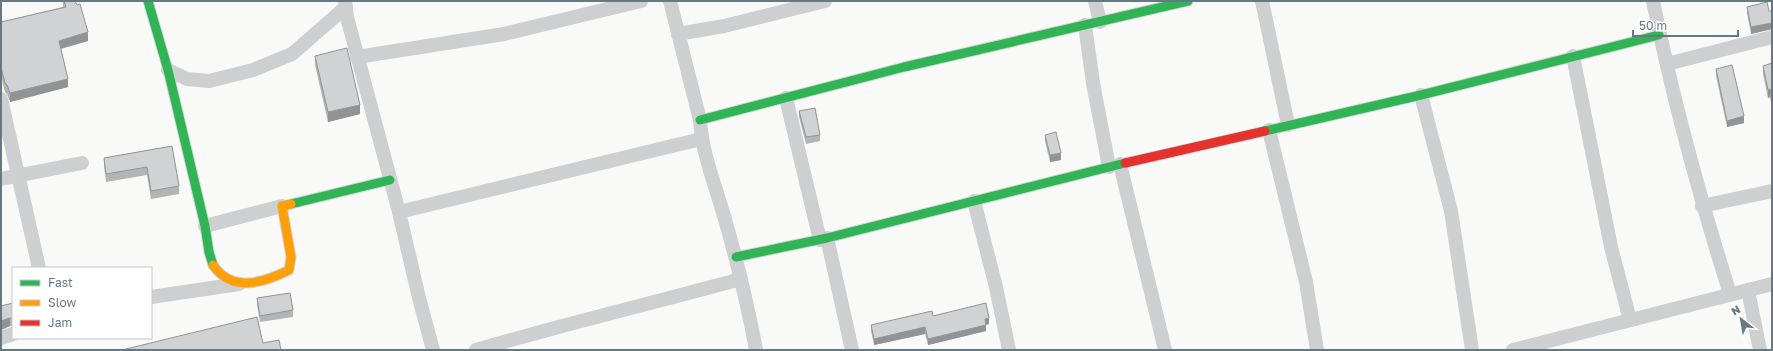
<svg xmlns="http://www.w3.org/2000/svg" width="1773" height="351" font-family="'Golos Text',sans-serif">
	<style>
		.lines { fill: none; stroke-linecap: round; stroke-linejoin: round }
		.fast-casing { stroke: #d6d7d8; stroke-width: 11 }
		.slow-casing { stroke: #d6d7d8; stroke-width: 11 }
		.jam-casing { stroke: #d6d7d8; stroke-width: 11 }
		.street { stroke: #cecfd0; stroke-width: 14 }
		.fast { stroke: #30b455; stroke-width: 9 }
		.slow { stroke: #ff9f0a; stroke-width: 9 }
		.jam { stroke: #e5322d; stroke-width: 9 }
		.wall { fill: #b3b5b5 }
		.shaded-wall { fill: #929394 }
		.building { fill: #d0d2d3; stroke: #929394 }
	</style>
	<rect width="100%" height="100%" fill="#f9f9f8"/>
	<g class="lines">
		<!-- fast casing -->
		<g class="fast-casing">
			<g id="fast">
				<polyline points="148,1 168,70 205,226 209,252 213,265"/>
				<polyline points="700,120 904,67 1188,1"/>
				<polyline points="1265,131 1421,95 1659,35"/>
				<polyline points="291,204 390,180"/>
				<polyline points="736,257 827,238 1125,163"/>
			</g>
		</g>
		<!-- slow casing -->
		<g class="slow-casing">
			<path id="slow" d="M213 265C232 293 263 283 289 270L291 257 282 206 291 204"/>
		</g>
		<!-- jam casing -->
		<g class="jam-casing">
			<polyline id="jam" points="1125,163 1265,131"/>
		</g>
		<!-- street -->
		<g class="street">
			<polyline points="345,1 347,17 399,212 419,298 433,350"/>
			<path d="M670 1 700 120C702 155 717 189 726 223 738 265 748 307 756 350"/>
			<polyline points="1095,1 1100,22"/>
			<polyline points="1262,1 1288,125"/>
			<path d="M1653 1C1673 100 1700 198 1730 294"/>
			<polyline points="1085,25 1093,83 1109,167"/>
			<polyline points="678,34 724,26 825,1"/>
			<polyline points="1573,56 1611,247 1630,320"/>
			<polyline points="357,57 504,34 641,1"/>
			<polyline points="1667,64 1772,37"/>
			<polyline points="168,70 187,79 209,81 253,70 292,54 346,7"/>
			<polyline points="1421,95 1451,211 1472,350"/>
			<polyline points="786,98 820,240"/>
			<polyline points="1,99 39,268"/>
			<polyline points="1269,130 1306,282 1317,350"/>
			<polyline points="1120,164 1165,350"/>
			<polyline points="1,179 82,163"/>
			<polyline points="974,201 996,287 1009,350"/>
			<polyline points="1702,206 1772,191"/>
			<polyline points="399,212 701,139"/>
			<polyline points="205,226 282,206"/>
			<polyline points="827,238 852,350"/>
			<polyline points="1748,290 1760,350"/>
			<polyline points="151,297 239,284"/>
			<polyline points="1,338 13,334"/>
			<path d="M476 350C564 324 653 303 741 279"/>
			<polyline points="1513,350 1772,284"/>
		</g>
		<!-- fast -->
		<use href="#fast" class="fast"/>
		<!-- slow -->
		<use href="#slow" class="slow"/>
		<!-- jam -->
		<use href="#jam" class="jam"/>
	</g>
	<!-- wall -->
	<g class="wall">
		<polygon points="63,1 75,1 88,41 61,49 68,87 10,102 7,94 5,92 1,76 1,22 63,7"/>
		<polygon points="1747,7 1769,11 1772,11 1772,29 1751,34 1747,13"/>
		<polygon points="315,56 360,114 328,122 315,65"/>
		<polygon points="1772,63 1772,108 1770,97 1768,98 1763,74 1763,66"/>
		<polygon points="1716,69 1744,123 1727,127 1716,76"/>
		<polygon points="799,111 820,135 820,141 806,144 799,117"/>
		<polygon points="1045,135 1061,160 1050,162 1045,141"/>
		<polygon points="172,146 179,186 179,194 151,199 147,175 106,182 104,166 104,158"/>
		<polygon points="257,298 293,310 293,317 260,322 257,305"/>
		<polygon points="13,303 13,326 10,326 1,330 1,306"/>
		<polygon points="933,316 989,324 986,325 986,331 928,345 925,334 874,345 871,331 871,325"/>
	</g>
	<!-- shaded-wall -->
	<g class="shaded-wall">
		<polygon points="1772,23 1772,29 1751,34 1751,27"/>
		<polygon points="88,32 88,41 59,49 59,41"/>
		<polygon points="68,79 68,87 10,102 10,93"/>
		<polygon points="1770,89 1770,97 1768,98 1768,90"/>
		<polygon points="360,105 360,114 328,122 328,112"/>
		<polygon points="1744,116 1744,123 1727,127 1727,121"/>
		<polygon points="1061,153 1061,160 1050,162 1050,155"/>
		<polygon points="10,318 10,326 1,330 1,321"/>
		<polygon points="989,318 989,324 985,325 985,319"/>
		<polygon points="986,325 986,331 928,345 928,339"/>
		<polygon points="925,327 925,334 874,345 874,339"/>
	</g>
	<!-- building -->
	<g class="building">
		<polygon points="64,1 75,1 77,5 80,4 88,32 59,41 68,79 10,93 7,85 5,83 1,68 1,22 66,7"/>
		<polygon points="1767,2 1769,11 1772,11 1772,23 1751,27 1747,7"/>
		<polygon points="347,48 360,105 328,112 315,56"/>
		<polygon points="1772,63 1772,100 1770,89 1768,90 1763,66"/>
		<polygon points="1732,65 1744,116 1727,121 1716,69"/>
		<polygon points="815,108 820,135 806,137 799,111"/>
		<polygon points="1056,132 1061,153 1050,155 1045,135"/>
		<polygon points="172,146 179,186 151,191 147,167 106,174 104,158"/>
		<polygon points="290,293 293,310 260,316 257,298"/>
		<polygon points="13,303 13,318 10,318 1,321 1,306"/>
		<polygon points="986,303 989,318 985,319 986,325 928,339 925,327 874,339 871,325 932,311 933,316"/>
		<polygon points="257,317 263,343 279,340 281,350 122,350"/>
	</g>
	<!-- border -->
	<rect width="1773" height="351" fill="none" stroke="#637985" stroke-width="4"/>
	<!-- legend -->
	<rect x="12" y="267" width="140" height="72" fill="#ffffff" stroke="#c1c9ce"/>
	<rect x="20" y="280" width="20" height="6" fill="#30b455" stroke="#c1c9ce"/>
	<text x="48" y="287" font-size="12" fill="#637985">Fast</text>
	<rect x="20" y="300" width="20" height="6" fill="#ff9f0a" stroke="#c1c9ce"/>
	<text x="48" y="307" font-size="12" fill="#637985">Slow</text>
	<rect x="20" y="320" width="20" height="6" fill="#e5322d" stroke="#c1c9ce"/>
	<text x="48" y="327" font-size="12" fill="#637985">Jam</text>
	<!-- north arrow -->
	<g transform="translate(1741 319) rotate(329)" stroke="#ffffff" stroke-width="3" paint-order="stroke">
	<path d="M0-3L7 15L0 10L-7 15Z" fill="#637985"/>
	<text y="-6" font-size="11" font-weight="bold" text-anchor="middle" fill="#637985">N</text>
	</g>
	<!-- scale -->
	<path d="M1633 30v6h105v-6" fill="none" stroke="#637985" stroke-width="2"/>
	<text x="1639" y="30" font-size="12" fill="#637985" stroke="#ffffff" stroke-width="3" paint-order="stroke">50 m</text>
</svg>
